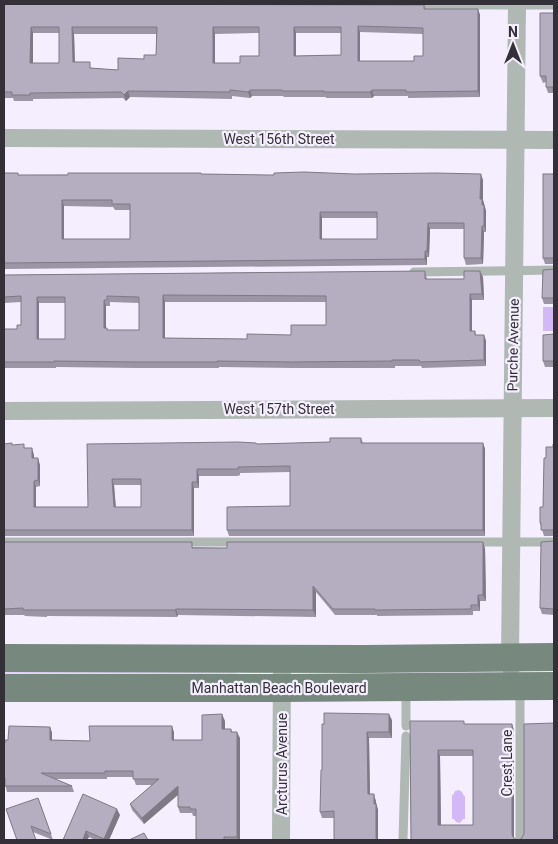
<svg xmlns="http://www.w3.org/2000/svg" width="558" height="844" font-family="Roboto,sans-serif">
	<style>
		.green { fill: #e5d4fd }
		.water { fill: #d3b8f6 }
		.lines { fill: none; stroke-linecap: round; stroke-linejoin: round }
		.service { stroke: #afb8b3; stroke-width: 9 }
		.minor { stroke: #afb8b3; stroke-width: 18 }
		.primary { stroke: #77887e; stroke-width: 28 }
		.wall { fill: #9c95a5; fill-rule: evenodd }
		.shaded-wall { fill: #7f7986 }
		.building { fill: #b5adc0; stroke: #7f7986; fill-rule: evenodd }
		.labels { text-anchor: middle; stroke-width: 4.5; stroke-linejoin: round; paint-order: stroke }
		.street-label { font-size: 14px; fill: #333038; stroke: #f5eeff }
	</style>
	<rect width="100%" height="100%" fill="#f5eeff"/>
	<!-- green -->
	<polygon class="green" points="4,669 219,669 240,674 241,677 4,677"/>
	<!-- water -->
	<g class="water">
		<rect x="543" y="307" width="11" height="24"/>
		<polygon points="459,790 462,792 464,796 465,796 465,819 463,819 460,823 456,822 454,819 452,819 452,795 453,795 455,791"/>
	</g>
	<g class="lines">
		<!-- service -->
		<g class="service">
			<polyline points="53,4 554,5"/>
			<polyline points="414,272 554,270"/>
			<polyline points="4,542 554,542"/>
			<polyline points="520,689 520,840"/>
			<polyline points="406,726 406,690"/>
			<polyline points="403,840 406,736"/>
		</g>
		<!-- minor -->
		<g class="minor">
			<polyline points="4,138 554,140"/>
			<polyline points="4,411 554,408"/>
			<polyline points="511,668 510,657 517,4"/>
			<polyline points="281,840 282,659"/>
		</g>
		<!-- primary -->
		<g class="primary">
			<polyline points="4,658 365,659 554,657"/>
			<polyline points="4,688 282,688 554,686"/>
		</g>
	</g>
	<!-- wall -->
	<g class="wall">
		<path d="M4 4 424 5 426 9H478L480 15V97L408 98V96H374L372 98H326V97H284L283 96H252L250 98 232 96V99L130 97 126 101 123 98 33 99V101H14L13 98H4ZM360 32 423 34V56L414 61H360ZM33 33H59V63H33ZM259 33V56L240 63H215V34ZM296 33H341V55L296 56ZM74 34H156V55L144 59 118 70 92 68 75 62Z"/>
		<polygon points="554,13 554,95 554,93 548,93 546,87 546,82 543,83 540,76"/>
		<path d="M4 173 18 175 201 174 483 180V200L486 211V232H484L483 264 466 265 464 258V229H430L429 257H427V265L4 269ZM64 206 113 207 115 210H130V239H64ZM322 218H377V239H322Z"/>
		<polygon points="554,174 554,264 545,264 543,258"/>
		<polygon points="554,269 554,304 544,304 542,298"/>
		<path d="M425 271 427 279H464L483 277 484 300H472V331H475L476 335H484L486 341V366L422 368 421 366H395V368H294L219 367V368H137L56 367V368H4V329H17L21 325V302L4 303V275ZM110 302 139 303V330H108L107 328H106V306H110ZM165 302H326V325L291 335 247 339 165 338ZM39 303H65V339H39Z"/>
		<polygon points="554,334 554,367 545,367 543,361"/>
		<path d="M361 438 363 443H483L485 449V536H229L227 530 290 506V472L240 473V475L238 476H199V488H194V536H4V444L13 445 26 448 34 455V458L40 465V486L36 487V507H88L87 444H257L330 442ZM114 485H141V507H116Z"/>
		<polygon points="554,444 554,536 544,536 540,523 543,507 546,458 553,447"/>
		<polygon points="554,541 554,615 542,614 540,608"/>
		<polygon points="4,542 227,548 485,548 486,601 480,601 480,611 473,611 473,615 377,616 377,615 335,615 316,592 316,617 178,615 177,617 47,616 47,617 25,616 24,615 4,615"/>
		<polygon points="392,720 392,738 369,738 370,794 376,800 376,804 378,810 378,840 334,818 322,818 320,812 322,770 322,724"/>
		<polygon points="225,721 225,729 231,729 232,732 240,738 240,840 196,840 196,816 193,816 192,813 180,813 178,807 178,795 144,824 132,810 130,804 152,785 136,785 133,777 107,777 107,779 55,779 72,786 74,792 7,792 5,784 4,784 4,743 8,740 50,727 52,733 52,740 90,741 174,732 174,740 202,740"/>
		<path d="M410 721 465 724 514 730V838L517 840 521 839 524 834 554 840H411ZM440 756H473V825H441Z"/>
		<polygon points="38,798 53,840 33,832 17,840"/>
		<polygon points="120,815 109,840 95,840 89,837 87,840 63,840"/>
	</g>
	<!-- shaded-wall -->
	<g class="shaded-wall">
		<polygon points="478,9 480,15 480,97 478,91"/>
		<polygon points="358,26 360,32 360,67 358,61"/>
		<polygon points="31,27 33,33 33,69 30,63"/>
		<polygon points="72,27 74,34 75,68 73,62"/>
		<polygon points="213,27 215,34 215,69 213,63"/>
		<polygon points="294,27 296,33 296,62 294,56"/>
		<polygon points="250,90 252,96 250,98 248,92"/>
		<polygon points="372,90 374,96 372,98 370,92"/>
		<polygon points="128,91 130,97 126,101 124,95"/>
		<polygon points="481,174 483,180 483,200 486,211 486,232 484,226 480,199"/>
		<polygon points="62,200 64,206 64,245 62,239"/>
		<polygon points="320,212 322,218 322,245 320,239"/>
		<polygon points="428,223 430,229 429,257 427,251"/>
		<polygon points="482,226 484,232 483,264 481,258"/>
		<polygon points="425,251 427,257 427,265 425,259"/>
		<polygon points="480,271 483,277 484,300 482,294"/>
		<polygon points="470,294 472,300 472,337 470,331"/>
		<polygon points="163,295 165,302 165,344 163,338"/>
		<polygon points="37,297 39,303 39,345 37,339"/>
		<polygon points="104,300 106,306 106,334 104,328"/>
		<polygon points="484,335 486,341 486,366 484,360"/>
		<polygon points="483,443 485,449 485,536 483,530"/>
		<polygon points="32,448 34,455 34,465 32,458"/>
		<polygon points="38,458 40,465 40,486 38,480"/>
		<polygon points="197,469 199,476 199,488 197,482"/>
		<polygon points="112,479 114,485 116,513 114,507"/>
		<polygon points="34,481 36,487 36,513 34,507"/>
		<polygon points="192,482 194,488 194,536 192,530"/>
		<polygon points="483,542 485,548 486,601 483,595"/>
		<polygon points="313,586 316,592 316,617 313,610"/>
		<polygon points="478,595 480,601 480,611 478,605"/>
		<polygon points="176,609 178,615 177,617 175,610"/>
		<polygon points="222,714 225,721 225,735 222,729"/>
		<polygon points="389,714 392,720 392,738 389,732"/>
		<polygon points="512,724 514,730 514,840 512,834"/>
		<polygon points="172,726 174,732 174,746 172,740"/>
		<polygon points="50,727 52,733 52,746 50,740"/>
		<polygon points="237,732 240,738 240,840 238,840 237,837"/>
		<polygon points="367,732 369,738 370,800 368,794"/>
		<polygon points="438,750 440,756 441,831 438,825"/>
		<polygon points="178,786 180,793 144,824 142,818"/>
		<polygon points="374,794 378,810 378,840 376,840"/>
		<polygon points="117,809 120,815 109,840 105,840 104,839"/>
		<polygon points="86,831 89,837 87,840 83,840"/>
	</g>
	<!-- building -->
	<g class="building">
		<path d="M4 4 424 5V9H478V91L406 92V90H372L370 92H324V91H282V90H250L248 92 230 90V92L128 91 124 95 121 92 30 93V95H12V92H4ZM358 26 423 28V56H414V61H358ZM31 27H59V63H30ZM72 27H157L156 55H144V59L118 58V70L90 68V62H73ZM213 27H259V56H240V63H213ZM294 27H341V55L294 56Z"/>
		<polygon points="540,13 554,13 554,91 553,91 553,87 546,87 546,76 540,76"/>
		<path d="M304 172 354 174 436 173 481 174 480 199H482V205H484V226H482L481 258H464V223H428L427 251H425V259L4 263V173H18V175H68V173H201V174L270 175H274V173ZM62 200H112V204H130V239H62ZM320 212H377V239H320Z"/>
		<rect x="543" y="174" width="11" height="84"/>
		<polygon points="554,269 554,298 542,298 543,270"/>
		<path d="M425 271V279H464V271H480L482 294H470V331H475V335H484V360L420 362 419 360H392V361L291 362 217 361V362H135L54 361V362H4V329H17V325H21V296L4 297V275ZM163 295 326 296V325H291V335L247 334V339L163 338ZM107 296 139 297V330H107V328H104V300H107ZM37 297H65V339H37Z"/>
		<polygon points="554,334 554,361 543,361 543,335"/>
		<path d="M330 438H361V443H483V530H227V507L290 506V466L238 467V469H197V482H192V530H4V444L12 443V445L24 444V448H32V458H38V480L34 481V507H88L87 444 238 442 256 443 257 444 330 442ZM112 479H141V507H114Z"/>
		<polygon points="553,444 554,444 554,530 541,530 541,523 540,523 540,507 543,507 544,458 546,458 546,447 553,447"/>
		<polygon points="554,541 554,609 540,608 541,542"/>
		<polygon points="4,542 192,542 192,548 227,548 227,542 483,542 483,595 478,595 478,605 471,605 471,609 375,610 375,609 333,609 313,586 313,610 176,609 175,610 23,610 23,608 4,609"/>
		<polygon points="324,713 389,714 389,732 367,732 368,794 374,794 374,804 376,804 376,840 334,840 334,811 320,812 321,770 322,770 322,724 324,724"/>
		<polygon points="222,714 222,729 231,729 231,732 237,732 237,837 224,837 224,840 196,840 196,809 190,809 190,807 178,807 178,786 142,818 130,804 159,779 133,779 133,771 105,771 105,773 41,773 72,786 5,786 5,778 4,778 4,743 5,743 5,740 8,740 9,726 50,727 50,740 90,741 89,726 172,726 172,740 202,740 202,715"/>
		<path d="M410 721H464V724H512V834L513 837 517 840 521 839 524 834V724L554 723V840H411ZM438 750H473V825H438Z"/>
		<polygon points="83,794 117,809 104,839 86,831 83,840 63,840"/>
		<polygon points="38,798 51,834 31,826 36,840 17,840 6,809"/>
		<polygon points="144,833 148,840 129,840"/>
	</g>
	<g class="labels">
		<!-- street labels -->
		<g class="street-label">
			<text x="279" y="144">West 156th Street</text>
			<text transform="translate(513 345) rotate(-89)" y="5">Purche Avenue</text>
			<text x="279" y="414">West 157th Street</text>
			<text x="279" y="693">Manhattan Beach Boulevard</text>
			<text transform="translate(507 763) rotate(-90)" y="5">Crest Lane</text>
			<text transform="translate(282 764) rotate(-90)" y="5">Arcturus Avenue</text>
		</g>
	</g>
	<!-- border -->
	<rect width="558" height="844" fill="none" stroke="#333038" stroke-width="10"/>
	<!-- north arrow -->
	<g transform="translate(513 45)" stroke="#f5eeff" stroke-width="4" paint-order="stroke">
	<path d="M0-4L9 19L0 12L-9 19Z" fill="#333038"/>
	<text y="-8" font-size="14" font-weight="bold" text-anchor="middle" fill="#333038">N</text>
	</g>
</svg>
